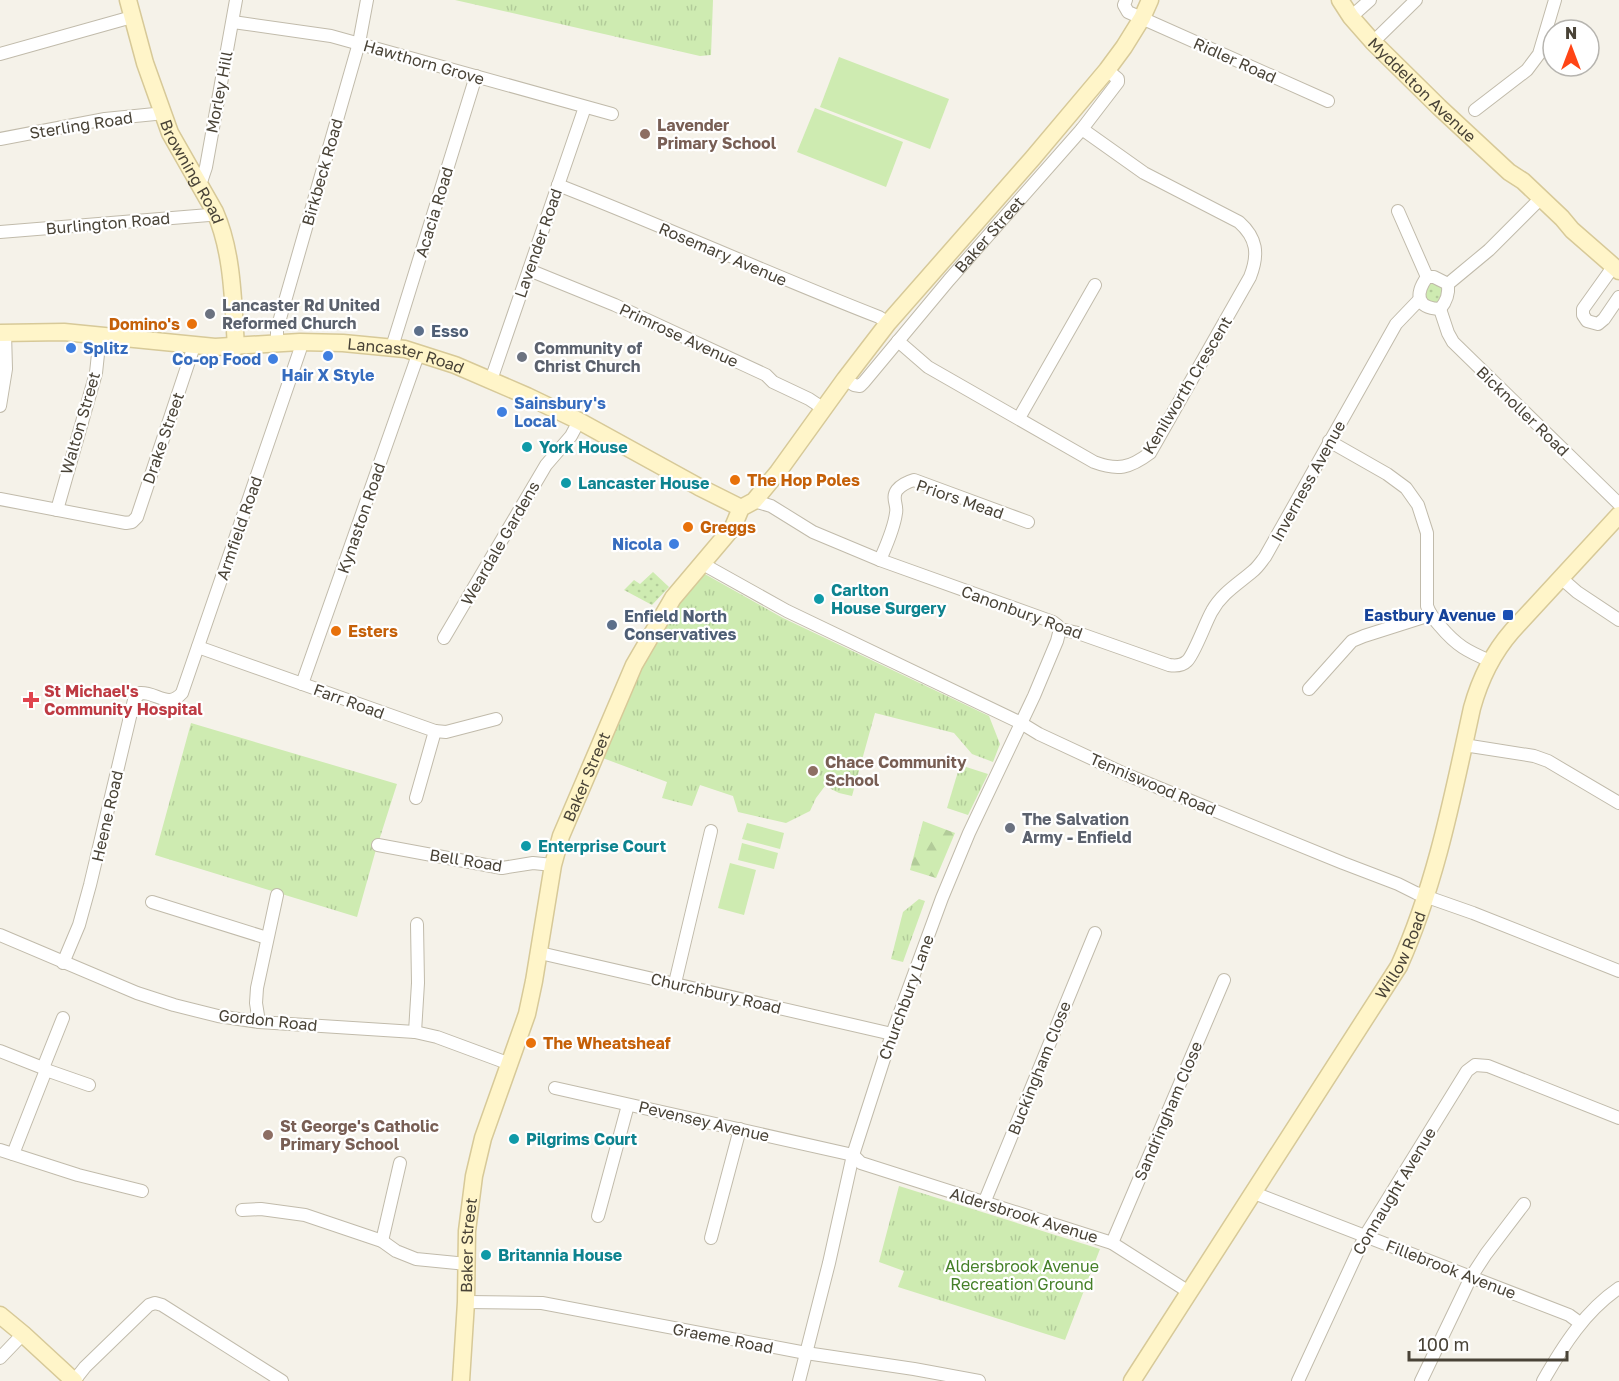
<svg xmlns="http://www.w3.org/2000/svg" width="1619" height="1381" font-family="'Golos Text',sans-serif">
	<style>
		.grass { fill: url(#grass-dots) }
		.forest { fill: url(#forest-firs) }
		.park { fill: url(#park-tufts) }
		.pitch { fill: #ceebb1 }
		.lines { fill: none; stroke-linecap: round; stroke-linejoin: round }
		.street-casing { stroke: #c1bbab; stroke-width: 14 }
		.secondary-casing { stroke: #d7c998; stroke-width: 19 }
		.street { stroke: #fff; stroke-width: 12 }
		.secondary { stroke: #fff5c9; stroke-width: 16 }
		.education-dot { fill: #8d6e63; stroke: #fff; stroke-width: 2 }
		.worship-dot { fill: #6b7280; stroke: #fff; stroke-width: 2 }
		.food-dot { fill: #e8710a; stroke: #fff; stroke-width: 2 }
		.service-dot { fill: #5c6f8a; stroke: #fff; stroke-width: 2 }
		.shop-dot { fill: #3f7fe0; stroke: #fff; stroke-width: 2 }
		.culture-dot { fill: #0f9aa8; stroke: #fff; stroke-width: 2 }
		.transit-dot { fill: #1a4fb4; stroke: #fff; stroke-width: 2 }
		.health-dot { fill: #e0444e; stroke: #fff; stroke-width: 2 }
		.labels { text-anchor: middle; stroke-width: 4.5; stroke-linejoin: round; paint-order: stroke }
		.street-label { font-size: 16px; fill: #494337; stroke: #fff }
		.education-label { font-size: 16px; font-weight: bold; fill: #785e54; stroke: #fff; text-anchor: start }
		.worship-label { font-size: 16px; font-weight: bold; fill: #5b616d; stroke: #fff; text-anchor: start }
		.food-label { font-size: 16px; font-weight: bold; fill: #c56008; stroke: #fff; text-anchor: start }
		.service-label { font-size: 16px; font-weight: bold; fill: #4e5e75; stroke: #fff; text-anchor: start }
		.shop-label { font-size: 16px; font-weight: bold; fill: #366cbe; stroke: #fff; text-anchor: start }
		.culture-label { font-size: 16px; font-weight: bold; fill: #0d838f; stroke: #fff; text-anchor: start }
		.transit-label { font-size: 16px; font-weight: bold; fill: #164399; stroke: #fff; text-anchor: end }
		.health-label { font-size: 16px; font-weight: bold; fill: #be3a42; stroke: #fff; text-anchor: start }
		.park-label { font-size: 16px; fill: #447f27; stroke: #fff }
	</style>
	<defs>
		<pattern id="grass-dots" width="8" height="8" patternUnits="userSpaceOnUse" patternTransform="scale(1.5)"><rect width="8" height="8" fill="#ceebb1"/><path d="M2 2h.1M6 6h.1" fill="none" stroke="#b2cb99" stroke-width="1.8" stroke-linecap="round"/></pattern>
		<pattern id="forest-firs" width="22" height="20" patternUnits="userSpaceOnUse" patternTransform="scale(1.5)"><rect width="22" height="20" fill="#ceebb1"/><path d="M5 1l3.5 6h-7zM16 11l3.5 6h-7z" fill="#b2cb99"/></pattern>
		<pattern id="park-tufts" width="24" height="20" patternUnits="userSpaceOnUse" patternTransform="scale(1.5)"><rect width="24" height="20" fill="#ceebb1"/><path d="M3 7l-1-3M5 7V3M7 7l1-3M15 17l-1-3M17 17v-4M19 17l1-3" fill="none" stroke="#b2cb99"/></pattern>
	</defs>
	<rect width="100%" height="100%" fill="#f5f2e9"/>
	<!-- grass -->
	<g class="grass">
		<polygon points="1428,282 1442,284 1445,291 1437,304 1425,301 1423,294"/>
		<polygon points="653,572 669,587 652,605 624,590 634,580 640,584"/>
	</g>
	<!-- forest -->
	<polygon class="forest" points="923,821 955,833 936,878 910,870"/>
	<!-- park -->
	<g class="park">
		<polygon points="455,0 713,0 711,55 700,56"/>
		<polygon points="703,573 783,618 989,716 1000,744 993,762 972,754 954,733 875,713 852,796 839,793 825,786 816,798 810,811 786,823 738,812 733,796 700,785 692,806 662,798 667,782 600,757 641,669 679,602"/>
		<polygon points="191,723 397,784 375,853 357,917 155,855"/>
		<polygon points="960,765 988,774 968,815 947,808"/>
		<polygon points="919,899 925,901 903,962 891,959 903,912"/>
		<polygon points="899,1186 1100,1249 1065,1340 898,1287 904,1271 879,1262"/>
	</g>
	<!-- pitch -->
	<g class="pitch">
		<polygon points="839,57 949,99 930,149 820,107"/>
		<polygon points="815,108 903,142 886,187 797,152"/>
		<polygon points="747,823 784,833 780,849 742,839"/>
		<polygon points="742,843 778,853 774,869 738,860"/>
		<polygon points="730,863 756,870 744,915 718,908"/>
	</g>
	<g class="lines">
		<!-- street casing -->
		<g class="street-casing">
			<g id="street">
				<polyline points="1126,0 1124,5 1128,12 1328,101"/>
				<polyline points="1351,17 1370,0"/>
				<polyline points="233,22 331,36 612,114"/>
				<polyline points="1373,42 1416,0"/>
				<polyline points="0,54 132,17"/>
				<polyline points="1475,110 1527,70 1539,54 1555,0"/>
				<polyline points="0,139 105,119 155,114 161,111"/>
				<polyline points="199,183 202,179 206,167 236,0"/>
				<path d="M558 185C666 227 771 275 879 317L888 323"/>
				<polyline points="1398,211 1427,277"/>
				<polyline points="0,232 209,215 215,212"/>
				<polyline points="1613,267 1583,309 1583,315 1587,321 1598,324 1604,319 1619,297"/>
				<polyline points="529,270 615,305 766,375 773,382 809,399 824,409"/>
				<path d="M1427 277H1434L1448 284C1449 294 1447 301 1440 309 1416 308 1415 294 1427 277Z"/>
				<polyline points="1448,284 1489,250 1536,203"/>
				<polyline points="1440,309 1448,333 1453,342 1619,504"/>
				<path d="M898 341 928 367 1094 462C1118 471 1130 468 1150 453L1250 277C1259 254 1257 238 1239 222L1144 173 1082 129"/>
				<polyline points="277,343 277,329 359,43 367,0"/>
				<polyline points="392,347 476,76"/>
				<path id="s1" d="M845 379 854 385 860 386 864 382 949 280 1082 129 1118 82V79L1107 70"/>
				<polyline points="491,380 585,107"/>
				<polyline points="0,406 6,369 5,333"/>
				<polyline points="1019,418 1095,285"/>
				<path d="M1329 441 1387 474 1406 488 1418 505 1427 533V606C1430 615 1434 619 1440 626 1457 646 1467 651 1490 661"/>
				<polyline points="0,499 126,523 132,522 137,517 194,346"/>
				<path d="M754 501 771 506 813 532 880 560 1053 622 1057 625 1060 629 1078 633 1169 665C1175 666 1182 666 1187 661 1194 655 1206 621 1212 611 1222 593 1238 584 1253 571 1258 567 1261 562 1265 557L1396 324 1419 300"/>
				<polyline points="57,510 96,373 100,335"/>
				<path d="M880 560C886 546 894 529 896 513 898 505 891 498 897 490 902 484 907 482 914 480L1028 522"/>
				<polyline points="701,563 787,611 1021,723 1039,734 1125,774 1174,794 1343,863 1398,884 1416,893 1473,913 1619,971"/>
				<polyline points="1561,578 1577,592 1619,620"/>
				<polyline points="444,638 546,465 571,436 579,421"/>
				<polyline points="198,647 435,731 416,798"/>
				<polyline points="302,684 419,352"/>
				<polyline points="1309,689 1352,641 1364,636 1430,615"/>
				<polyline points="435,731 446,732 496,719"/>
				<polyline points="1464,745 1534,756 1548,761 1619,803"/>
				<polyline points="378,845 502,868 533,863 553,865"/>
				<polyline points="152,902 267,938"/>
				<polyline points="0,935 137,993 174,1005 218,1016 259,1022 415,1032 437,1037 510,1064"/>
				<polyline points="540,953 892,1034"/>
				<path d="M63 963 79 925 90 885 134 700 140 693C157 692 168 709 182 693L300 350V342"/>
				<polyline points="675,983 711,831"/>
				<polyline points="259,1022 256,1003 257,988 277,895"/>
				<polyline points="415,1032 418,983 417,924"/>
				<polyline points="0,1051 43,1068 46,1070 89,1085"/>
				<polyline points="43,1068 63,1018"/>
				<polyline points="555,1088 853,1155 861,1163 1112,1243 1189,1292"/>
				<polyline points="0,1150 78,1175 142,1191"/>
				<polyline points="13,1154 46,1070"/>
				<polyline points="1254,1193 1569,1315 1580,1323"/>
				<polyline points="984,1203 1095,933"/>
				<polyline points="242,1210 261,1209 305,1215 382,1241 396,1251 416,1259 467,1264"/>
				<polyline points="598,1216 628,1105"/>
				<polyline points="711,1238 740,1129"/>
				<polyline points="382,1241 400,1163"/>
				<polyline points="1112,1243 1224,980"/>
				<polyline points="466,1302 542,1303 806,1353 914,1369 979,1381"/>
				<polyline points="0,1358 23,1334"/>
				<polyline points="74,1381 85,1367 149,1305 155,1303 162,1305 282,1381"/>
				<polyline points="799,1381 829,1263 853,1155 892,1034 942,898 969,833 1034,696 1057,641 1060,629"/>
				<polyline points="1298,1381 1365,1236 1467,1071 1475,1065 1488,1066 1619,1118"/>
				<polyline points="1421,1381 1471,1277 1486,1254 1524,1204"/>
				<path d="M1543 1381C1563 1346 1585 1311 1619 1288"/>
			</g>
		</g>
		<!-- secondary casing -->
		<g class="secondary-casing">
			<g id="secondary">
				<path id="s2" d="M128 0 145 63 170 133 215 212C233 253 233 302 236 347"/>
				<path id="s3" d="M1340 0 1351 17 1373 42 1439 107 1509 172 1523 181 1562 218 1572 230 1619 271"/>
				<path id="s4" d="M0 333 64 332 215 347 300 342 343 343 405 349 455 365 527 396 579 421 699 487 741 508"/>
				<polyline points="0,1315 23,1334 74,1381"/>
				<path id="s5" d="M461 1381 466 1302 467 1231 474 1176 483 1138 527 1014 534 981 553 865 561 836 634 665 673 598 733 527 741 508 754 501 778 472 845 379 888 323 1032 159 1107 70 1124 47 1142 18 1150 0"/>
				<path id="s6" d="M1132 1381 1399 966C1436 884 1453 795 1472 708 1480 679 1492 654 1512 631L1619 515"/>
			</g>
		</g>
		<!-- street -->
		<use href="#street" class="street"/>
		<!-- secondary -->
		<use href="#secondary" class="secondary"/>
	</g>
	<!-- markers -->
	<g class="education-dot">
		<circle cx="645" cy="134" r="6"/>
		<circle cx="813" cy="771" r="6"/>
		<circle cx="268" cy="1135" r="6"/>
	</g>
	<g class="worship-dot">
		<circle cx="210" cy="314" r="6"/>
		<circle cx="522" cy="357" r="6"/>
		<circle cx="1010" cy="828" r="6"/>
	</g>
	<g class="food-dot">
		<circle cx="192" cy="324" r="6"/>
		<circle cx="735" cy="480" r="6"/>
		<circle cx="688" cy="527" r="6"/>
		<circle cx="336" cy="631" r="6"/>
		<circle cx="531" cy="1043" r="6"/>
	</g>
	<g class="service-dot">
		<circle cx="419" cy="331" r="6"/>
		<circle cx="612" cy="625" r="6"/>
	</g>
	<g class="shop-dot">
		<circle cx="71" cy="348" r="6"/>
		<circle cx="328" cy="356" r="6"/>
		<circle cx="273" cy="359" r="6"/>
		<circle cx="502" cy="412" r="6"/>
		<circle cx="674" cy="544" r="6"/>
	</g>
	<g class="culture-dot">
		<circle cx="527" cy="447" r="6"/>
		<circle cx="566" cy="483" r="6"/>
		<circle cx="819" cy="599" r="6"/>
		<circle cx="526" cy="846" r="6"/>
		<circle cx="514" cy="1139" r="6"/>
		<circle cx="486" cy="1255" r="6"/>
	</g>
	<rect class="transit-dot" x="1502" y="609" width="12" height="12" rx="3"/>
	<path class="health-dot" d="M28 691h6v6h6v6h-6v6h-6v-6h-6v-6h6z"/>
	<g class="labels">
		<!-- street labels -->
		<g class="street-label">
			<text transform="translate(1235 60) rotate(24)" y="6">Ridler Road</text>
			<text transform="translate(424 62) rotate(16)" y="6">Hawthorn Grove</text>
			<text dy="6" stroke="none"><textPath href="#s3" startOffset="122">Myddelton Avenue</textPath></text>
			<text transform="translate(219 92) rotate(-79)" y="6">Morley Hill</text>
			<text transform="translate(81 125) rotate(-9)" y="6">Sterling Road</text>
			<text dy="6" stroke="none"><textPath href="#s2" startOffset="184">Browning Road</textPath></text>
			<text transform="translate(322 172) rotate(-74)" y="6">Birkbeck Road</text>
			<text transform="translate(434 212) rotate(-73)" y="6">Acacia Road</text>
			<text transform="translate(108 223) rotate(-5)" y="6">Burlington Road</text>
			<text dy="6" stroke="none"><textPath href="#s1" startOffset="216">Baker Street</textPath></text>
			<text transform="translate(538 243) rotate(-71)" y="6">Lavender Road</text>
			<text transform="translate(723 254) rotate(23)" y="6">Rosemary Avenue</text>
			<text transform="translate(679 335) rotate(25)" y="6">Primrose Avenue</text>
			<text dy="6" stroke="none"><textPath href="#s4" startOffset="408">Lancaster Road</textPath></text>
			<text transform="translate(1187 385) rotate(-59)" y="6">Kenilworth Crescent</text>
			<text transform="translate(1523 411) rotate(44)" y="6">Bicknoller Road</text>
			<text transform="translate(80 423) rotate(-74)" y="6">Walton Street</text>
			<text transform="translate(163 438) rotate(-71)" y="6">Drake Street</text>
			<text transform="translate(1308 481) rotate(-61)" y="6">Inverness Avenue</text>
			<text transform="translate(960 499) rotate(19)" y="6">Priors Mead</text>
			<text transform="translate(361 518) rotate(-71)" y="6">Kynaston Road</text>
			<text transform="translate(239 528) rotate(-71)" y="6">Armfield Road</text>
			<text transform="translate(500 543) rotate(-60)" y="6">Weardale Gardens</text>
			<text transform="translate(1022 612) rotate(20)" y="6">Canonbury Road</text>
			<text transform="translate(349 701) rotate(20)" y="6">Farr Road</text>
			<text dy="6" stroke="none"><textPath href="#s5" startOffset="622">Baker Street</textPath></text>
			<text transform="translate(1153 784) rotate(23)" y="6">Tenniswood Road</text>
			<text transform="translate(107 816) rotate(-77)" y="6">Heene Road</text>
			<text transform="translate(466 860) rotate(9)" y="6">Bell Road</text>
			<text dy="6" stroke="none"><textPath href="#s6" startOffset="504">Willow Road</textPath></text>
			<text transform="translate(716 993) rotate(13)" y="6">Churchbury Road</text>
			<text transform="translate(906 997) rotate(-70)" y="6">Churchbury Lane</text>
			<text transform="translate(268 1020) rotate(6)" y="6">Gordon Road</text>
			<text transform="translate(1039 1068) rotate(-68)" y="6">Buckingham Close</text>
			<text transform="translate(1168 1111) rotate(-67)" y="6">Sandringham Close</text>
			<text transform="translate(704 1121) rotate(13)" y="6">Pevensey Avenue</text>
			<text transform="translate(1394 1191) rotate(-59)" y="6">Connaught Avenue</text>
			<text transform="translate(1024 1215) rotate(17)" y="6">Aldersbrook Avenue</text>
			<text dy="6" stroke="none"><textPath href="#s5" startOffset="136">Baker Street</textPath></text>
			<text transform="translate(1451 1269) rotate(21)" y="6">Fillebrook Avenue</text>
			<text transform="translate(723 1338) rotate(11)" y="6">Graeme Road</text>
		</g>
		<!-- education labels -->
		<g class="education-label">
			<text x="657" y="131">Lavender<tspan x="657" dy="18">Primary School</tspan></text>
			<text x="825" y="768">Chace Community<tspan x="825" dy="18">School</tspan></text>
			<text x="280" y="1132">St George's Catholic<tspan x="280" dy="18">Primary School</tspan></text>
		</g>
		<!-- worship labels -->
		<g class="worship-label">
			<text x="222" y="311">Lancaster Rd United<tspan x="222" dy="18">Reformed Church</tspan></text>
			<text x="534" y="354">Community of<tspan x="534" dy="18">Christ Church</tspan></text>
			<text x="1022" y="825">The Salvation<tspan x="1022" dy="18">Army - Enfield</tspan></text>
		</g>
		<!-- food labels -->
		<g class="food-label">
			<text x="180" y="330" text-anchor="end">Domino's</text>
			<text x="747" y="486">The Hop Poles</text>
			<text x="700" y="533">Greggs</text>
			<text x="348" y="637">Esters</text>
			<text x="543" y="1049">The Wheatsheaf</text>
		</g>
		<!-- service labels -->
		<g class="service-label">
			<text x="431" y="337">Esso</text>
			<text x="624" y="622">Enfield North<tspan x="624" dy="18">Conservatives</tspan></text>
		</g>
		<!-- shop labels -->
		<g class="shop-label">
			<text x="83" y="354">Splitz</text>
			<text x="261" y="365" text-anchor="end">Co-op Food</text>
			<text x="328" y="381" text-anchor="middle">Hair X Style</text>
			<text x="514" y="409">Sainsbury's<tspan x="514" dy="18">Local</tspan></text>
			<text x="662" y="550" text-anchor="end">Nicola</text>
		</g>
		<!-- culture labels -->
		<g class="culture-label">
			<text x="539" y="453">York House</text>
			<text x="578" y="489">Lancaster House</text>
			<text x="831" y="596">Carlton<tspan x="831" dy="18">House Surgery</tspan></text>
			<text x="538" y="852">Enterprise Court</text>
			<text x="526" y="1145">Pilgrims Court</text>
			<text x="498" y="1261">Britannia House</text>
		</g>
		<!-- transit labels -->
		<g class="transit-label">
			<text x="1496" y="621">Eastbury Avenue</text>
		</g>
		<!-- health labels -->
		<g class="health-label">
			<text x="44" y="697">St Michael's<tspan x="44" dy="18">Community Hospital</tspan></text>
		</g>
		<!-- park labels -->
		<g class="park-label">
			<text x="1022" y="1272">Aldersbrook Avenue<tspan x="1022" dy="18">Recreation Ground</tspan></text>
		</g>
	</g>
	<!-- north arrow -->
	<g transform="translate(1571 48)"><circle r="28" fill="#ffffff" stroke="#b6b4af" stroke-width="1.5"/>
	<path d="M0-4.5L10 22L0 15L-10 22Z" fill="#ff4516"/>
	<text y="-9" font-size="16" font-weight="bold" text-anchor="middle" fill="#494337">N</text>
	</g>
	<!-- scale -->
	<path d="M1409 1351v9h158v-9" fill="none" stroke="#494337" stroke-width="3"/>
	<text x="1418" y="1351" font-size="18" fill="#494337" stroke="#ffffff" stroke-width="4.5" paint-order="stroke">100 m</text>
</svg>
